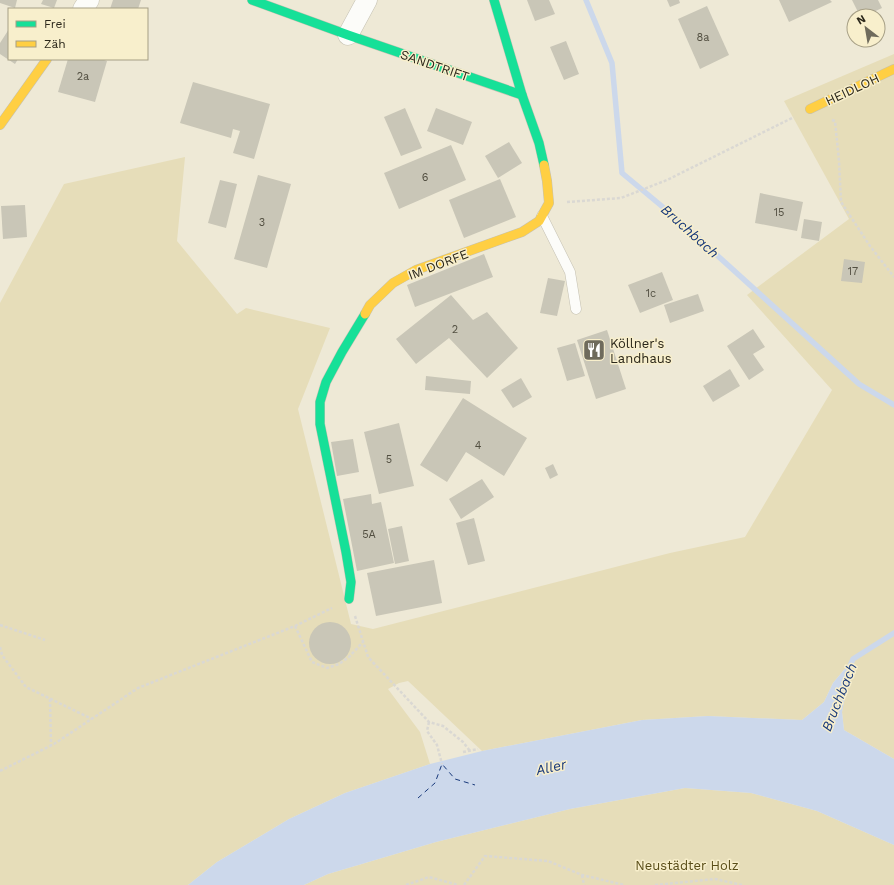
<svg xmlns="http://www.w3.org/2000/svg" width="894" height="885" font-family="'Work Sans',sans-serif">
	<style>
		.green { fill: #e6ddb9 }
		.water { fill: #ccd8eb }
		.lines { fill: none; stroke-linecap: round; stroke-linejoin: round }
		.stream { stroke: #ccd8eb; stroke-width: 5.5 }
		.ferry { stroke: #18397b; stroke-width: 1; stroke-dasharray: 5 4; stroke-linecap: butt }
		.building { fill: #c9c6b7 }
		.lane-casing { stroke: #c5c1b2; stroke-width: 11 }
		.street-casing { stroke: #c5c1b2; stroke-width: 21 }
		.fast-casing { stroke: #c5c1b2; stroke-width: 10 }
		.slow-casing { stroke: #c5c1b2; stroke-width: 10 }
		.path { stroke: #dad8d3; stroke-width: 2.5; stroke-dasharray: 3 2; stroke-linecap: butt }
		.lane { stroke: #fcfcf9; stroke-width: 10 }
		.street { stroke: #fcfcf9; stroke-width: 20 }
		.fast { stroke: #16e098; stroke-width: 9 }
		.slow { stroke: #ffcf43; stroke-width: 9 }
		.labels { text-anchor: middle; stroke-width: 3; stroke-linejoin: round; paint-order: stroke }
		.number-label { font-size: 11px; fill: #524f41 }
		.street-label { font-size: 13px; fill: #2b271a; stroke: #f8efcc }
		.poi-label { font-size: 13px; fill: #2b271a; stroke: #f8efcc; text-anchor: start }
		.park-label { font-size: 13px; fill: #594d18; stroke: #f8efcc }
		.water-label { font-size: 14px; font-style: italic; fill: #18397b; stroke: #f8efcc }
	</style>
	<rect width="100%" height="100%" fill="#eee9d6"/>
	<!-- green -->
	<g class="green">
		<polygon points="894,54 894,759 844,730 842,712 852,660 833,683 824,702 802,720 708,716 642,720 482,751 408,681 399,683 388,689 420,732 430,764 345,793 289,819 217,862 188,885 0,885 0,303 64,184 185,157 177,241 237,314 246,308 330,328 298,409 351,624 373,629 670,553 745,537 832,390 747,295 849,219 784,101"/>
		<polygon points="685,788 751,793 817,811 894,845 894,885 304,885 328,874 436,842 570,809"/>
	</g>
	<!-- water -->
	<polygon class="water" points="853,659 842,712 844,730 894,759 894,845 817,811 751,793 685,788 570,809 436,842 328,874 304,885 188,885 217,862 289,819 345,793 430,764 482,751 642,720 708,716 802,720 824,702 833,683"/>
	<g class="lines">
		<!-- stream -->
		<g class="stream">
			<polyline points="586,0 612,63 622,173 676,218 859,384 894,405"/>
			<polyline points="850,666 853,659 894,633"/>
		</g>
		<!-- ferry -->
		<polyline class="ferry" points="418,798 435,783 442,764 455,779 475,785"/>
	</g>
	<!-- building -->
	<g class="building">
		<polygon points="0,0 17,0 15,8 0,3"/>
		<polygon points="43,0 57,0 54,8 41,4"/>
		<polygon points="113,0 141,0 138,9 110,9"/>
		<polygon points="527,0 549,0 555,14 535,21"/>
		<polygon points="667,0 679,0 680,3 670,7"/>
		<polygon points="779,0 830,0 832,2 789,22"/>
		<polygon points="852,0 878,0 882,8 865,16 860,16"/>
		<polygon points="707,6 729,55 700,69 678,19"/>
		<polygon points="9,29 9,59 18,59 15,64 0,54 0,43"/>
		<polygon points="566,41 579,74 564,80 550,47"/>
		<polygon points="68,59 101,59 107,61 95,102 58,92"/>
		<polygon points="193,82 270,104 254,159 233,153 240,131 233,129 231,138 180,123"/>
		<polygon points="405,108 422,148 401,156 384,117"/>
		<polygon points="436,108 472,122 463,145 427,131"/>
		<polygon points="509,142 522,163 498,178 485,156"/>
		<polygon points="451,145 466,180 399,209 384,173"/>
		<polygon points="258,175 291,184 267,268 234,259"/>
		<polygon points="500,179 516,217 464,238 449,200"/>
		<polygon points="220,180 237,184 226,228 208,223"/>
		<polygon points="760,193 803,202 797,231 755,223"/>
		<polygon points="25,205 27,237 3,239 1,206"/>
		<polygon points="804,219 822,222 819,241 801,238"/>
		<polygon points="484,254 493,277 415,307 407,285"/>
		<polygon points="844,259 865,262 862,283 841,281"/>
		<polygon points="662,272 673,300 640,313 628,285"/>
		<polygon points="548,278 565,281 557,316 540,313"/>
		<polygon points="698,294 704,311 670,323 664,305"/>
		<polygon points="451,295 473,320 487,312 518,348 487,378 449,338 416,364 396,339"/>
		<polygon points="753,329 765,347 753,354 764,370 749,380 727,346"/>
		<polygon points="607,330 626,389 596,399 577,340"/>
		<polygon points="575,343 585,376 567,381 557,348"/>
		<polygon points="730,369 740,386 713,402 703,386"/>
		<polygon points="426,376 471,381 470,394 425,390"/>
		<polygon points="521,378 532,397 513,408 501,390"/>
		<polygon points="463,398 527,438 504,476 466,452 447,482 420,465"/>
		<polygon points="399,423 414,486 379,494 364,432"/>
		<polygon points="353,439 359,472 337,476 331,442"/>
		<polygon points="553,464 558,475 550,479 545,468"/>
		<polygon points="482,479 494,497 461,519 449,499"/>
		<polygon points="371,494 372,504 381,502 394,563 357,571 343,499"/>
		<polygon points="474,518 485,561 468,565 456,523"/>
		<polygon points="402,526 409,561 395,564 388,529"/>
		<polygon points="434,560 442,603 376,616 367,573"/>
		<circle cx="330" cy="643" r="21"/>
	</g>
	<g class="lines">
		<!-- lane casing -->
		<g class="lane-casing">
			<polyline id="lane" points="542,216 570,272 576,309"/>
		</g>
		<!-- street casing -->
		<g class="street-casing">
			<g id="street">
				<polyline points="83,9 89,0"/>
				<polyline points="348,35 367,0"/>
			</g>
		</g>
		<!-- fast casing -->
		<g class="fast-casing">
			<g id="fast">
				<polyline points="252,0 348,35 522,95"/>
				<polyline points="494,0 522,95 539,143 544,165"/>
				<polyline points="349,599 351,582 346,552 320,424 320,402 326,382 342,352 365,314"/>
			</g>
		</g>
		<!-- slow casing -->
		<g class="slow-casing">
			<g id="slow">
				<polyline points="810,109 894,69"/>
				<polyline points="0,125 47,59"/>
				<polyline points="365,314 370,305 393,283 416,270 522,232 539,221 549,203 547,181 544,165"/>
			</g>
		</g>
		<!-- path -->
		<g class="path">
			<polyline points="832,120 835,121 839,161 841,202 870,246 894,277"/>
			<polyline points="567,202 621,198 667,180 794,117"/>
			<polyline points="355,616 368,657 429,722 443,726 463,742 470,751"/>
			<polyline points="0,625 45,640"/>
			<polyline points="295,626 312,662 327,668 339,664 349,657 363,642"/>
			<polyline points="0,647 2,655 26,687 92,719"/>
			<polyline points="50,699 51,746"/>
			<polyline points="429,722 427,731 437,745 442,764"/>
			<polyline points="463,752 478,749"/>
			<polyline points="0,771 54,744 138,688 295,626 332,608"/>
			<polyline points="582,875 584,885"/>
			<polyline points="406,885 429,877 458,885"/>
			<polyline points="464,885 485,856 548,861 582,875 624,885"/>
			<polyline points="655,885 715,879 742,885"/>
		</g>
		<!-- lane -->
		<use href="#lane" class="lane"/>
		<!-- street -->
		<use href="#street" class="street"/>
		<!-- fast -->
		<use href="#fast" class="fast"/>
		<!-- slow -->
		<use href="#slow" class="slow"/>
	</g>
	<!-- icons -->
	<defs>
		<g id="restaurant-square" transform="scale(1.15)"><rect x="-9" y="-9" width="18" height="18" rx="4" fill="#6f6b5c" stroke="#f8efcc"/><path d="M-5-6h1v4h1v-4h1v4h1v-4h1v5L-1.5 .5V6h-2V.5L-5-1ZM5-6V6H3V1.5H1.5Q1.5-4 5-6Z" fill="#fff"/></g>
	</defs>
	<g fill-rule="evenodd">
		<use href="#restaurant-square" x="594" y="350"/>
	</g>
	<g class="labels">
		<!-- number labels -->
		<g class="number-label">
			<text x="703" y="41">8a</text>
			<text x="83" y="80">2a</text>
			<text x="425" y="181">6</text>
			<text x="779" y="216">15</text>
			<text x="262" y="226">3</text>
			<text x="853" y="275">17</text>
			<text x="651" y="297">1c</text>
			<text x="455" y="333">2</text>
			<text x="478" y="449">4</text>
			<text x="389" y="463">5</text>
			<text x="369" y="538">5A</text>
		</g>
		<!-- street labels -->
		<g class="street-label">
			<text transform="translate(435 65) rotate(19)" y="5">SANDTRIFT</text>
			<text transform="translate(852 89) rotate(-25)" y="5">HEIDLOH</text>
			<text transform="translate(438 264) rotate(-21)" y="5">IM DORFE</text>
		</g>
		<!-- poi labels -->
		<g class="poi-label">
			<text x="610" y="348">Köllner's<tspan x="610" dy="15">Landhaus</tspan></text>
		</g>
		<!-- park labels -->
		<g class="park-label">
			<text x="687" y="870">Neustädter Holz</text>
		</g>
		<!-- water labels -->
		<g class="water-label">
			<text transform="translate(690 231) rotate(42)" y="5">Bruchbach</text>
			<text transform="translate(839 697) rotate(-68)" y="5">Bruchbach</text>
			<text transform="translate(551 767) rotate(-13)" y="5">Aller</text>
		</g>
	</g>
	<!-- legend -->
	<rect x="8" y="8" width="140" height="52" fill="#f8efcc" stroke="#a69f85"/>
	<rect x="16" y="21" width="20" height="6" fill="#16e098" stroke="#a69f85"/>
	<text x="44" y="28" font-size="12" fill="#2b271a">Frei</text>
	<rect x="16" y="41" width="20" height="6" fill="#ffcf43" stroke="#a69f85"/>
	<text x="44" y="48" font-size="12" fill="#2b271a">Zäh</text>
	<!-- north arrow -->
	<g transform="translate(866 28) rotate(329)"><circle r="19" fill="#f8efcc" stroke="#a69f85"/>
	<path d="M0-3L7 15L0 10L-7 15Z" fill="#6f6b5c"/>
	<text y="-6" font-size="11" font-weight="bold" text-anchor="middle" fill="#2b271a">N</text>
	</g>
</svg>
